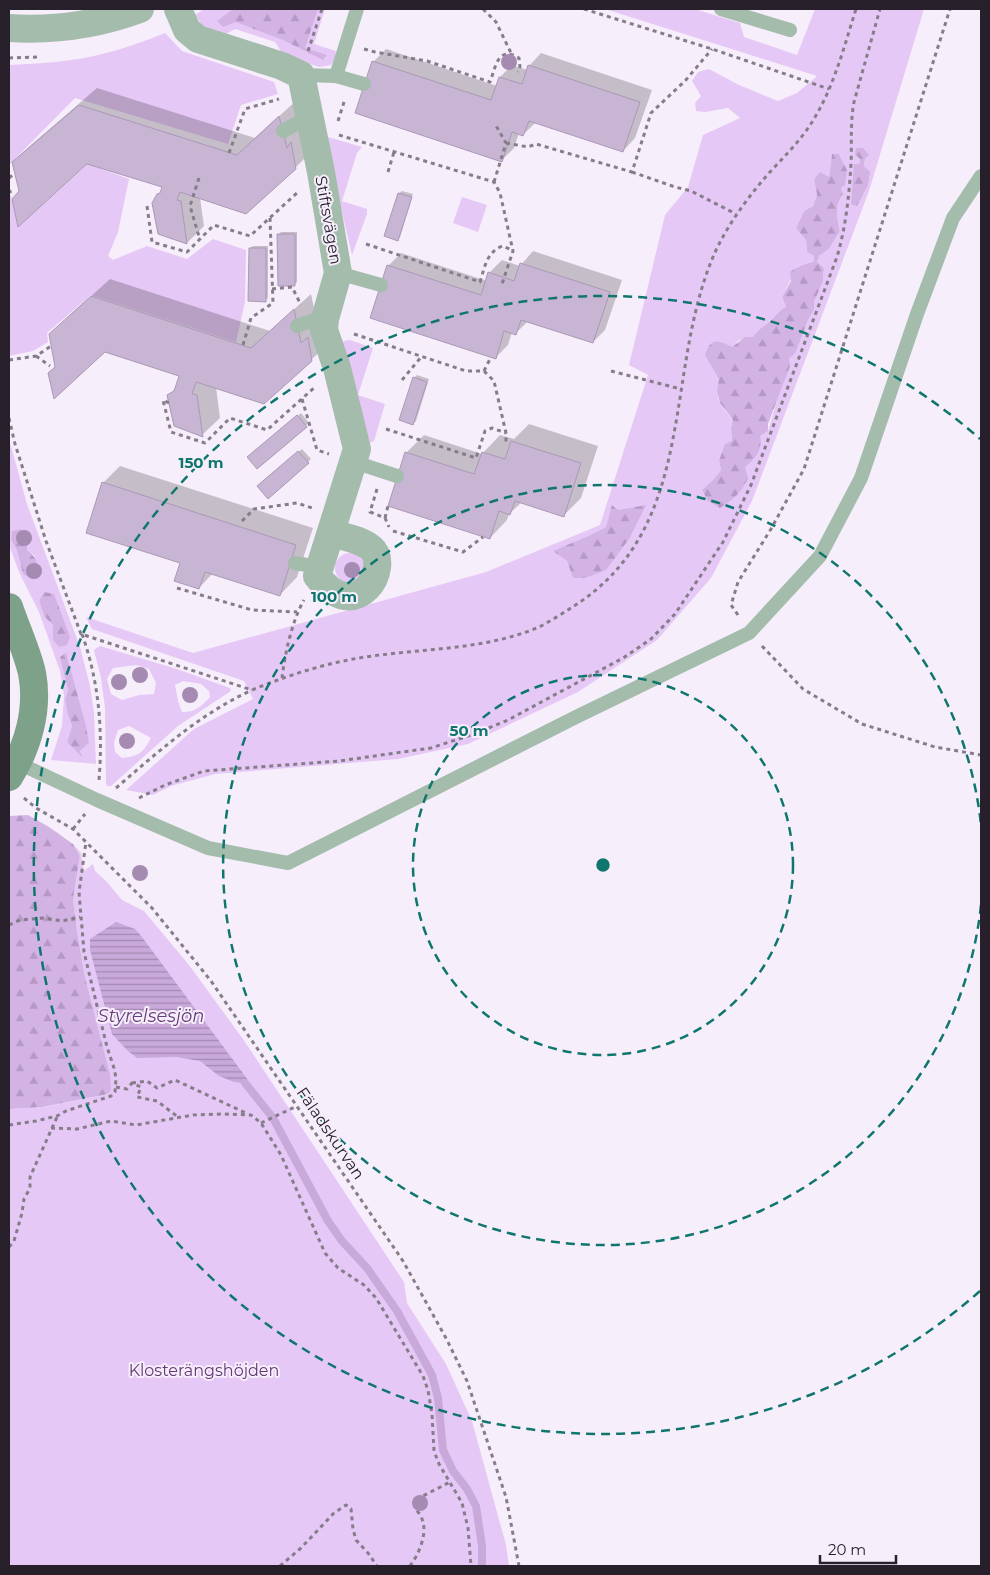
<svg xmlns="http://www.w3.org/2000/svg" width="990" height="1575" font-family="Montserrat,sans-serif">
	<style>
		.green { fill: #e6c8f6; fill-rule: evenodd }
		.forest { fill: url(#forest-firs) }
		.wetland { fill: url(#wetland-marsh) }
		.water { fill: url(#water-rules) }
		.shadow { fill: #0003 }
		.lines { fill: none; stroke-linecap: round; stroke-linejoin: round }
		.stream { stroke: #c9a8da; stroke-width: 8 }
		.building { fill: #c8b4d3; stroke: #ab98b6 }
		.path { stroke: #857d89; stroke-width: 3; stroke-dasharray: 4 4; stroke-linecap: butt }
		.lane { stroke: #a4bcab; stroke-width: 14 }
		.street { stroke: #a4bcab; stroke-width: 28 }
		.secondary { stroke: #7ea189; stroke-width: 28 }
		.tree { fill: #a58ab1 }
		.ring { fill: none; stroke: #0f766e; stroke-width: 2.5; stroke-dasharray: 9 6 }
		.labels { text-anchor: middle; stroke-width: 4; stroke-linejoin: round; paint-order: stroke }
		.street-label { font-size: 16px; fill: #27202b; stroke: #f7eefb }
		.park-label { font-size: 16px; fill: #623875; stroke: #f7eefb }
		.water-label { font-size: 18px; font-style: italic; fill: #673d7b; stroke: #f7eefb }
		.centre { fill: #0f766e; stroke: #f7eefb; stroke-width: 2.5 }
		.ring-label { font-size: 15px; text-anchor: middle; font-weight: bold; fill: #0f766e; stroke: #f7eefb; stroke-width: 4; stroke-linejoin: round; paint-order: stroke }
	</style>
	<defs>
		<pattern id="forest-firs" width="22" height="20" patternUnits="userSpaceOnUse" patternTransform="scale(1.25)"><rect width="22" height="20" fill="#d3b2e4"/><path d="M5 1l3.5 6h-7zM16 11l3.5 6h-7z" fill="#b599c4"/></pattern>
		<pattern id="wetland-marsh" width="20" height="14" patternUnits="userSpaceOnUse" patternTransform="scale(1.25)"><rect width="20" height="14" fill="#e6c8f6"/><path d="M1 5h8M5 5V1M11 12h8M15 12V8" fill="none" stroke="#c5acd3"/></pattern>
		<pattern id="water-rules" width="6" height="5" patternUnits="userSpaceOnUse" patternTransform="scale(1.25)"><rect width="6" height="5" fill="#c9a8da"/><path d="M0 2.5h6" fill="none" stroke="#a388b1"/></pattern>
	</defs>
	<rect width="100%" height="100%" fill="#f7eefb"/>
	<!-- green -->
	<g class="green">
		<polygon points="204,9 325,9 314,44 336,51 335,60 331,65 319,67 283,55 275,42 235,29 224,35 202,25 195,15"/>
		<path d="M605 9H695L740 23 744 37 797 55 815 9H924L869 191 752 501 711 578 657 640 578 692 468 744 398 759 215 774 171 786 153 795 126 790 194 729 253 699 244 681 92 629 86 617 193 653 486 572 600 525 648 375 629 365 665 215 688 187 703 135 740 118 728 108 705 112 696 111 695 103 701 96 692 81 698 72 709 69 739 85 778 101 797 93 817 76ZM832 154H839L847 170 841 188 843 194C834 206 837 217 840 231L829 249 819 256 816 263 824 268 823 281 814 302V310L808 320 796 352 789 359 768 431 760 436 745 467 702 490 714 479 721 470 719 461 732 441 731 428 733 420C728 414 722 408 719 401 714 386 726 350 738 341 742 338 748 338 753 337 758 329 764 327 770 321 776 315 779 311 786 307L782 297 797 267 803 266 814 261V256L807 252 806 240 796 228 804 211 813 206 817 195 814 180 829 177ZM869 154 865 159 864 166 854 181V165L859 164 860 158ZM613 505 619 510 573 578 567 561 554 551 588 536 606 527Z"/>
		<path d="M165 33 182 51 274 82 278 94 241 105 228 144 75 98 9 165V65C29 64 51 63 71 60 103 56 135 45 165 33Z"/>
		<polygon points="328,137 362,147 357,153 342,201 367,209 367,214 352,255 325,138"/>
		<polygon points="88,164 129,179 118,232 108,256 113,260 147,246 187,259 213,239 246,250 245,302 236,342 91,295 47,333 48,342 33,351 9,356 9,193 11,196 18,227"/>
		<polygon points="462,197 487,205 478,232 453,223"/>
		<polygon points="350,340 373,348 358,395 385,404 374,441 370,443 341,344 344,341"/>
		<path d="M9 439 27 504 80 647 90 686 94 713 96 764 51 760 62 726 64 696 60 671 39 612 19 572 9 545ZM13 531 26 550 35 556 23 574 17 551 11 539ZM44 592 67 645 53 640V625L44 616 39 601ZM65 678 89 743 80 751 82 756 67 742 72 726 67 712 65 701 68 690Z"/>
		<circle cx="350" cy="568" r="15"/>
		<path d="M100 646 177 669 230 688 231 691 178 726 111 786H107L106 783 105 708 101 678 94 650ZM136 665 149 669 156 683 154 694 139 695 122 700 111 694 107 679 113 668ZM183 681 201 684 209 691 210 697C202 706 194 713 182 712L178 701 175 685ZM129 726 151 738C143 753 139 756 122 758L115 752 114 742 118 730Z"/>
		<polygon points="73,844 81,853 84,871 93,864 95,871 107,882 122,900 144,911 189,965 243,1039 404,1282 407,1303 446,1364 472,1421 506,1545 509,1566 9,1566 9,1109 45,1107 108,1094 110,1074 85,977 77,931 73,899 80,856"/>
	</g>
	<!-- forest -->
	<g class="forest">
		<polygon points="233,9 318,9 305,48 327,55 323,60 283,40 236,22 223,27 217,21"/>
		<polygon points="856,148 863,148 869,155 865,159 864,166 870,172 868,185 857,206 851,204 854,164 859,164 860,159 855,154"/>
		<path d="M832 154H839L847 170 845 185 841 188 843 194C834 206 837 217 840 231L829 249 819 256 817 262 824 268 823 281 814 302V310L808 320 796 352 789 359 790 366 768 424V431L760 436C763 450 755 459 745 467L748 478C743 491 733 500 720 508L708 501 702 490 714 479 721 470 719 461 725 444 732 441 731 428 733 420 720 403 717 391 719 379 705 355C711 337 717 340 732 347L745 337H753C759 328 762 328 769 322 775 317 778 311 786 307L782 297 791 281 790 272C797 266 805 265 814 261V256L807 252 806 240 796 228 804 211 813 206 817 195 814 180 820 172 829 177Z"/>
		<polygon points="612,505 619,510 646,505 629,539 606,570 585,578 573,578 567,561 553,551 588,536 606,527"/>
		<path d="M21 529 27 539V550C37 558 42 567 32 579L23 574 17 551 11 539 12 531Z"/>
		<polygon points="44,592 54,594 70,637 67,645 59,647 53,640 53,625 44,616 39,601"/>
		<polygon points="66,653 86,726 89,743 80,751 83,758 67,742 72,726 67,712 65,700 68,690 60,657"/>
		<polygon points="28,815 49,827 73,844 80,856 73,899 77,931 85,977 110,1074 111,1090 108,1094 43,1107 9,1109 9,816"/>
	</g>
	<!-- wetland -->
	<path class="wetland" d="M245 1075C255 1095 270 1111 281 1130H278C267 1112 255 1097 239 1083Z"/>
	<!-- water -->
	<polygon class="water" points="116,922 135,929 142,937 248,1080 245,1083 234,1082 219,1076 200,1061 176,1057 137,1058 128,1051 112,1034 90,950 90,939"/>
	<!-- shadow -->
	<g class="shadow">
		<polygon points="386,49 497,86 500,77 512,65 527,70 529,66 541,53 652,90 635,138 623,151 536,122 523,135 519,133 514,148 502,160 373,62"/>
		<polygon points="97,88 255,138 297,100 313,150 295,168 200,198 204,226 187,243 159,233 164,186 87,162 21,191 13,163 31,145"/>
		<polygon points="402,191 413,194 400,237 397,239 399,193"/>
		<polygon points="281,232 297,232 297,282 294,285 278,235"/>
		<polygon points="253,246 268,246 268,298 265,300 250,248"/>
		<polygon points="533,251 622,280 605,330 593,342 528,321 516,333 512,332 508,345 496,357 388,266 401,253 487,281 489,273 502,260 520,266"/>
		<polygon points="110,279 270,331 311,294 318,327 329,343 311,360 216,387 220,418 202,435 169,395 176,388 180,376 104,350 56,366 68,317"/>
		<polygon points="417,375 429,379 416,421 413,424 414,378"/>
		<polygon points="301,413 309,423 258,468 252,454"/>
		<polygon points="529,424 598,446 581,498 564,515 522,502 509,514 507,520 490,538 406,453 424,435 482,454 500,435 514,439"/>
		<polygon points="302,449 311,459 308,462 261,484"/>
		<polygon points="120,466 313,528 297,577 280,595 213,573 199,588 181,562 103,483"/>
	</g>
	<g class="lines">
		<!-- stream -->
		<polyline class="stream" points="245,1083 273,1118 328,1221 342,1241 367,1268 397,1311 432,1375 438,1398 443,1450 453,1471 467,1489 476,1506 482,1546 482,1566"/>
	</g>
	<!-- building -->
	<g class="building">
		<polygon points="372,61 491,100 499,77 522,84 528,65 640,102 623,152 529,121 523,136 512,132 502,162 355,113"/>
		<polygon points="79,105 237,155 279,116 287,148 291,142 296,169 246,214 180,192 177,200 181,201 187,244 158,234 152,203 157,194 160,193 162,187 87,164 18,227 12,199 19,191 12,162"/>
		<polygon points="398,193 412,197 398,241 384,236"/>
		<polygon points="277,234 295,234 295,286 278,286"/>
		<polygon points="249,248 266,248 266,302 248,301"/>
		<polygon points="520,263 610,292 593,343 521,320 516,335 504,331 496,359 370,318 387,265 481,295 488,272 514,281"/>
		<polygon points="91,296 251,348 294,309 301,343 308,337 312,361 264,404 196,382 192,394 197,395 203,437 174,426 167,395 174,391 179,376 105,352 54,399 48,373 55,367 49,334"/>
		<polygon points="413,377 427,382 413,425 399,420"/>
		<polygon points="297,415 307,427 257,469 247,457"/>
		<polygon points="511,441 581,463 564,517 515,501 510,515 499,511 490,539 388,506 405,452 474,474 482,452 505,459"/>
		<polygon points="298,451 309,463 268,499 257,486"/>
		<polygon points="102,482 296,545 280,596 205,572 199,589 174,581 180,563 86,533"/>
	</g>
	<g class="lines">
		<!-- path -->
		<g class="path">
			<polyline points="483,9 496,22 511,53"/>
			<polyline points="584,9 712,49 829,89"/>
			<path d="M364 49 375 52 427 61 490 82C496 66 498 45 519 58L520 67 518 72"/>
			<polyline points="308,51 322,9"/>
			<polyline points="9,58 37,57"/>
			<polyline points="338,121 345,99"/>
			<polyline points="339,135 494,182 500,193 513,251 501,287"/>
			<polyline points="506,143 528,147 536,144 632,172 651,113 685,81 712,49"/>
			<polyline points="229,153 245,109 279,99"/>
			<polyline points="388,172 394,152"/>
			<polyline points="632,172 675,187 691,191 736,214"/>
			<polyline points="9,178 15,173"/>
			<polyline points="199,178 190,206 200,240"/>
			<polyline points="494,182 506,143 495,124"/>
			<polyline points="9,190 11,193"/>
			<polyline points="147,206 152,242 187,252 214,225 250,236 298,192"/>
			<path d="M366 244 480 282C485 267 486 253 502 246L512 250"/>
			<polyline points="272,289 292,287 301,305"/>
			<polyline points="354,334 466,371 484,371 494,381 506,433 506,445"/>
			<polyline points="243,345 251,318 273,303 270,218"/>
			<polyline points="36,356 50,366"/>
			<polyline points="9,360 36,356 51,346"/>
			<polyline points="484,371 490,359"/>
			<polyline points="611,371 681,389"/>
			<polyline points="402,380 422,356"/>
			<polyline points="302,399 317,450 329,454"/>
			<polyline points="169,403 163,400 171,432 205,443 230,418 267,430 315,387"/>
			<path d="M9 418 15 444 46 541 81 634 252 690C286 676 323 664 359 658 419 648 483 651 539 627 551 621 563 613 574 606 702 524 661 368 717 248 731 220 749 196 769 173 782 159 795 146 806 131 832 95 843 50 856 9"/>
			<polyline points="386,429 476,458 485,431 492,428 506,433"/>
			<polyline points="377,489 370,512 385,518 389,527"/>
			<polyline points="385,518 388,506"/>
			<polyline points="242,521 254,509 297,503 312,508"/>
			<polyline points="393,531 463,552 483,537"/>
			<polyline points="177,588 252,610 297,612"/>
			<polyline points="738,615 731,605 738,582 771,529 804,469 950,9"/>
			<path d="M82 634C99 682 103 730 99 780"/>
			<polyline points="762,646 803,689 862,724 935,747 981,755"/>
			<path d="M282 678C285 653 292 621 304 600"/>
			<path d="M116 788C159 751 200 714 252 690"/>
			<polyline points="24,798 36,808 73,829 152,908 211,981 403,1261 447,1340 467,1381 506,1497 519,1566"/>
			<path d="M139 798 165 785 204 771 339 761 431 748 471 735 508 720 623 658 651 639 675 614 723 542 751 485 837 257C846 226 849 196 851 164 852 143 850 123 854 102L880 9"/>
			<polyline points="73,829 85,814"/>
			<polyline points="9,925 20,920 44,918 62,921 80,917"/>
			<polyline points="132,1083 147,1081 157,1088 175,1080 248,1114"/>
			<polyline points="116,1087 127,1089 132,1083 141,1087 137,1097 157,1101 178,1117"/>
			<polyline points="261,1123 297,1106"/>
			<polyline points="9,1125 36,1121 57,1116 66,1111 111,1096 115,1092 116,1078 114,1068 107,1047 84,952 79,892 86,842"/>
			<polyline points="51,1128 77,1129 111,1121 136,1125 193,1115 224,1114 251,1115 261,1123 281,1155 325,1253 338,1268 364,1285 376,1298 423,1376 428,1390 432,1414 434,1451 439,1464 462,1503 468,1528 471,1566"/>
			<polyline points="9,1247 14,1241 22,1213 24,1199 30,1188 30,1177 57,1117"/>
			<polyline points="280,1566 301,1548 334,1513 346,1505 351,1509 353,1529 356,1540 368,1553 377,1566"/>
			<path d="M410 1566C419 1554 428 1533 422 1519 421 1515 417 1511 415 1508L417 1499 450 1482"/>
		</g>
		<!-- lane -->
		<g class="lane">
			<polyline points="721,9 790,30"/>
			<polyline points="301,75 336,76 364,84"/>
			<polyline points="336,76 357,9"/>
			<polyline points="283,131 309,117"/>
			<polyline points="338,273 381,285"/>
			<polyline points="297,326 311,321 325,319"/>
			<polyline points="354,462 397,476"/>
			<polyline points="295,563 319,567"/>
			<polyline points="18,763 97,800 208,848 288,863 576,717 749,633 820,556 861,478 917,314 953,218 981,176"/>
		</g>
		<!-- street -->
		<g class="street">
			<path d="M178 9 187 30 198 39 282 66 301 75 321 172 338 273 325 319 324 330 337 368 357 449 317 576C357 628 392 566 371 548 360 539 344 537 331 533"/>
			<path d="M9 28C55 31 97 25 140 9"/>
		</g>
		<!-- secondary -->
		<path class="secondary" d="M9 607C16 628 27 651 32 673 39 709 28 747 9 777"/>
	</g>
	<!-- trees -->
	<g class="tree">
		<circle cx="509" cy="62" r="8"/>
		<circle cx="24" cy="538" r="8"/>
		<circle cx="352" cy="570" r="8"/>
		<circle cx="34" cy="571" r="8"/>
		<circle cx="140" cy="675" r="8"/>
		<circle cx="119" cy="682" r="8"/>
		<circle cx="190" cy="695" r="8"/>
		<circle cx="127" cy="741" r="8"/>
		<circle cx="140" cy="873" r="8"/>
		<circle cx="420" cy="1503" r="8"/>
	</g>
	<!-- distance rings -->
	<g class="ring">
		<circle cx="603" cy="865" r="190"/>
		<path d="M981 905A380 380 0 1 1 981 825"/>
		<path d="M980 1291A569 569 0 1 1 980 439"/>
	</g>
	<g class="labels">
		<!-- street labels -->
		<g class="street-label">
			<text transform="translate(329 220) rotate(80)" y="6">Stiftsvägen</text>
			<text transform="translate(331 1133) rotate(56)" y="6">Fäladskurvan</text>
		</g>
		<!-- park labels -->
		<g class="park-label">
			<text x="204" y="1376">Klosterängshöjden</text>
		</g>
		<!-- water labels -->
		<g class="water-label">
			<text x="151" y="1022">Styrelsesjön</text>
		</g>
	</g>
	<circle cx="603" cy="865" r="8" class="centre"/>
	<g class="ring-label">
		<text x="201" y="468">150 m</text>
		<text x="334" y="602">100 m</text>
		<text x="469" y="736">50 m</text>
	</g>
	<!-- border -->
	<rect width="990" height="1575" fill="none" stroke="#27202b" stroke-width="20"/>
	<!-- scale -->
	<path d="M820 1555v8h76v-8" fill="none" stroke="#27202b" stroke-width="2.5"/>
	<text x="828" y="1555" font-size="15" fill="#27202b" stroke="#f7eefb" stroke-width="4" paint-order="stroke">20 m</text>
</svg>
